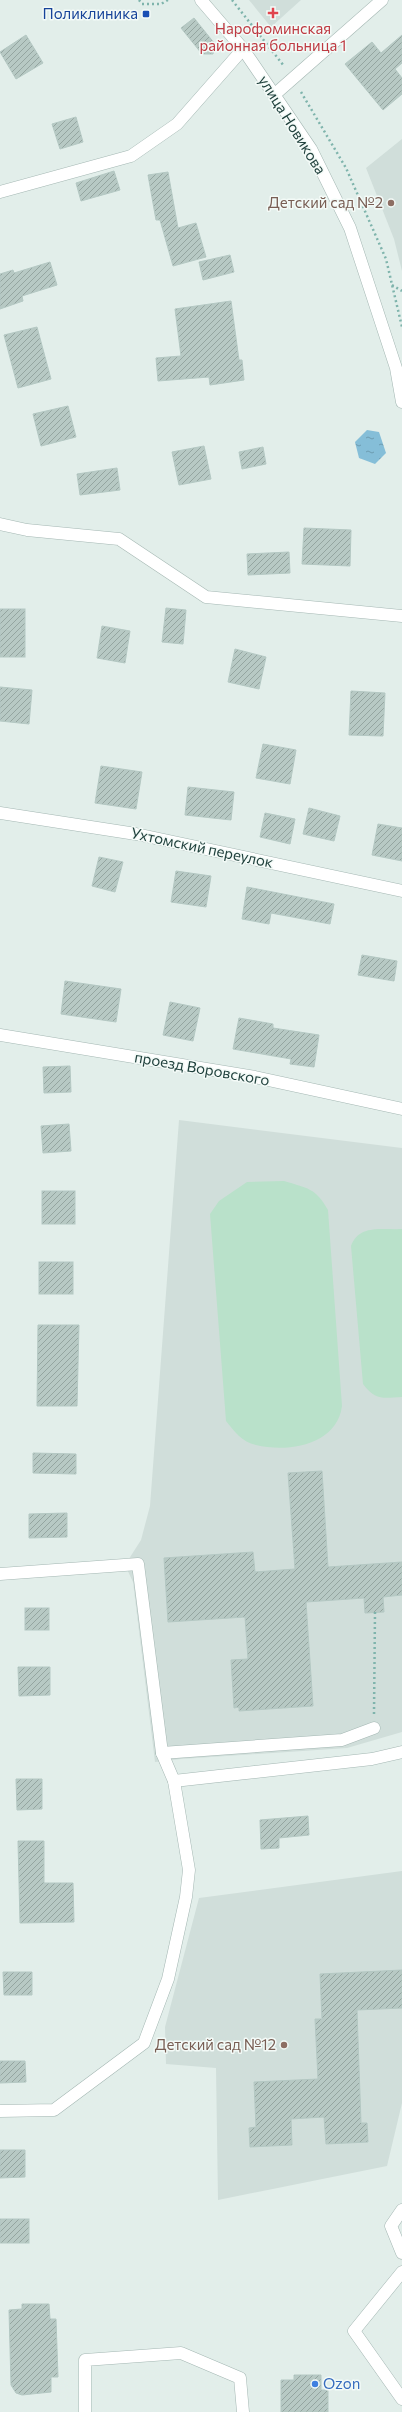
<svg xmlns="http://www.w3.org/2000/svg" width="402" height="2412" font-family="Commissioner,sans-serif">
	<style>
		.built { fill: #d0deda }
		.green { fill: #b9e1ca }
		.water { fill: url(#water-ripples) }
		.building { fill: url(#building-hatch); stroke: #b4c8c3 }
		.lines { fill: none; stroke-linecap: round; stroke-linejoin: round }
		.minor-casing { stroke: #a4b7b3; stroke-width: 13 }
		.path { stroke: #7fb4ac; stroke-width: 2.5; stroke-dasharray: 2 3; stroke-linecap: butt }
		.minor { stroke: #fff; stroke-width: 12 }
		.health-dot { fill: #e0444e; stroke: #f3faf7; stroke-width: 1.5 }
		.transit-dot { fill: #1a4fb4; stroke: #f3faf7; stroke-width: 1.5 }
		.education-dot { fill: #8d6e63; stroke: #f3faf7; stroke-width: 1.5 }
		.shop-dot { fill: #3f7fe0; stroke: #f3faf7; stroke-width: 1.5 }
		.labels { text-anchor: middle; stroke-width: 3; stroke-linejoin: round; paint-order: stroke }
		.transit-label { font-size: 15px; fill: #164399; stroke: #f3faf7; text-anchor: end }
		.health-label { font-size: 15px; fill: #be3a42; stroke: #f3faf7 }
		.street-label { font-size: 15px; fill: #20413d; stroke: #f3faf7 }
		.education-label { font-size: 15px; fill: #785e54; stroke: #f3faf7; text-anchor: end }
		.shop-label { font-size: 15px; fill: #366cbe; stroke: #f3faf7; text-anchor: start }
	</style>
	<defs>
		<pattern id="water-ripples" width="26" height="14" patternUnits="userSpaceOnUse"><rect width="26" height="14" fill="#85bed8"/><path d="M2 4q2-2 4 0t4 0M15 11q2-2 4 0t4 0" fill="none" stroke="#6c9cb0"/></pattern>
		<pattern id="building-hatch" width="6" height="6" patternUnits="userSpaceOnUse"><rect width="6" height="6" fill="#b7c9c4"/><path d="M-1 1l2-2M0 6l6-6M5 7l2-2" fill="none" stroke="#94a5a0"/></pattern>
	</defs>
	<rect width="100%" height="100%" fill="#e2eeea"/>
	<!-- built -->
	<g class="built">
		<polygon points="249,0 301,0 271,27"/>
		<polygon points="402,139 402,271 394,239 366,168"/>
		<polygon points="179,1120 402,1148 402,1732 347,1748 181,1759 155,1762 133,1582 125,1565 141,1540 150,1506"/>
		<polygon points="402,1871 402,2103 387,2166 218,2200 216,2068 166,2064 165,2027 199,1898"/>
	</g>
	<!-- green -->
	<g class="green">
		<path d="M284 1181C307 1188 316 1188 328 1210L342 1406C337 1445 288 1453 256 1445 242 1442 234 1431 226 1421L210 1214 219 1201 247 1182Z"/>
		<path d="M402 1229V1397C383 1398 376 1401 363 1384L351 1246C359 1224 382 1230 402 1229Z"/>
	</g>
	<!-- water -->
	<polygon class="water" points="367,430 379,432 386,453 375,464 359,458 355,442"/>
	<!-- building -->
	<g class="building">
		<polygon points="194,18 215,44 213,54 202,54 181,28"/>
		<polygon points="26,35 43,63 16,79 0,52"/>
		<polygon points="402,35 402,63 395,69 402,78 402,94 383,110 345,64 372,42 381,53"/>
		<polygon points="76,117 83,142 60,149 52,124"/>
		<polygon points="114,171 120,190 81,201 76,183"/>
		<polygon points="168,172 178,228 196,223 206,257 173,266 160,220 156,220 148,175"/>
		<polygon points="230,255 234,272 203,280 199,262"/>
		<polygon points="50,262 57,285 22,296 23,301 0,309 0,274 13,270 14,273"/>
		<polygon points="231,301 239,360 242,360 244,380 210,385 209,377 158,381 156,358 181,356 175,309"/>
		<polygon points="37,327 51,379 18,388 4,335"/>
		<polygon points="68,406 76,437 41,446 33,414"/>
		<polygon points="204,446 211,479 179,485 172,452"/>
		<polygon points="263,447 266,464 242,469 239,452"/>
		<polygon points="117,468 120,490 80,495 77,474"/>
		<polygon points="304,528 351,530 350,566 302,564"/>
		<polygon points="289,552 290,573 248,575 247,554"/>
		<polygon points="166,608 186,610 183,644 162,642"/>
		<rect x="0" y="609" width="25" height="48"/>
		<polygon points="102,626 130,631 125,663 97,658"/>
		<polygon points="235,649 266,657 259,689 228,682"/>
		<polygon points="0,687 32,690 29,724 0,721"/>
		<polygon points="351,691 385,693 383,736 349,735"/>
		<polygon points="263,744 296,750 290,784 256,778"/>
		<polygon points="101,766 142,772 136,809 95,803"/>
		<polygon points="188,787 234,792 231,820 185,815"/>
		<polygon points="309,808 340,816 334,841 303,834"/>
		<polygon points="265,813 295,819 290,844 260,837"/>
		<polygon points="378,824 402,828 402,861 372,855"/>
		<polygon points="99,857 123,862 115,892 92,886"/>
		<polygon points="176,871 211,876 206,907 171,902"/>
		<polygon points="247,887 334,904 330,924 271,913 269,924 242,919"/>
		<polygon points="362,955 397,961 394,981 358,975"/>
		<polygon points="65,981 121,989 116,1022 61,1014"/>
		<polygon points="170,1002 200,1008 193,1041 163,1035"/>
		<polygon points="239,1018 273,1024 273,1028 319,1035 314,1067 290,1064 291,1059 233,1049"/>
		<polygon points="70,1066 71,1092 44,1093 43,1067"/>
		<polygon points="69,1124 71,1151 43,1153 41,1126"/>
		<rect x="42" y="1191" width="33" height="33"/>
		<rect x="39" y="1262" width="34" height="32"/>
		<polygon points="38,1325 79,1325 77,1406 37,1406"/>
		<polygon points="33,1453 76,1454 76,1474 33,1473"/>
		<polygon points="322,1471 328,1567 402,1562 402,1595 383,1597 384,1612 365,1613 364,1598 306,1602 313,1706 239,1711 239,1707 234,1708 231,1660 248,1659 245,1617 168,1622 164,1558 253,1552 255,1572 295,1569 288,1473"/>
		<polygon points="67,1513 67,1537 29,1538 29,1514"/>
		<rect x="25" y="1608" width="24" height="22"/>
		<polygon points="18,1667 50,1667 50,1695 19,1696"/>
		<polygon points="16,1779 42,1779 42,1809 17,1810"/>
		<polygon points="308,1816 309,1835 279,1838 279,1848 261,1849 260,1820"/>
		<polygon points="18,1841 44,1841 44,1883 73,1883 74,1922 20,1923"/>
		<polygon points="402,1970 402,2008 357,2010 361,2123 367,2123 368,2142 326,2144 324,2117 291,2119 292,2145 250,2147 249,2128 256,2127 254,2082 318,2079 315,2019 322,2019 320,1974"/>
		<polygon points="3,1972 32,1972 32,1995 4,1995"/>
		<polygon points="0,2061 25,2061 26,2082 0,2083"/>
		<polygon points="0,2150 25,2150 25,2177 0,2178"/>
		<rect x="0" y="2219" width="29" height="24"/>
		<polygon points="22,2304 49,2304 50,2319 56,2319 58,2377 51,2377 51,2392 22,2395 16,2393 11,2385 9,2310 22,2309"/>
		<polygon points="294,2375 321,2375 321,2390 328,2390 328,2412 281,2412 281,2380 294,2380"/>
	</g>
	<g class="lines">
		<!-- minor casing -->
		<g class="minor-casing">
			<g id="minor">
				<polyline points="201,0 243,49 311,149 350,228 396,368 402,402"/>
				<polyline points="274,95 382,0"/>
				<polyline points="0,192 131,156 177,124 243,49"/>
				<polyline points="0,524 27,530 119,539 206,597 402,616"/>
				<polyline points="0,813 136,834 402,891"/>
				<polyline points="0,1035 255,1077 402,1109"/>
				<polyline points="0,1574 138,1564 162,1753 174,1781 189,1870 186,1897 168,1979 144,2043 54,2110 0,2111"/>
				<polyline points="162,1753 342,1740 374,1728"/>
				<polyline points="174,1781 372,1759 402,1752"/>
				<polyline points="402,2210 391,2226 402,2253"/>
				<polyline points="402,2272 354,2331 402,2399"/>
				<polyline points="85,2412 85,2360 181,2353 240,2378 243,2412"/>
			</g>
		</g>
		<!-- path -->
		<g class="path">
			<polyline points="139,0 142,4 161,4 168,0"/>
			<polyline points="232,0 284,66"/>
			<polyline points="301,92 346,168 386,259 402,327"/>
			<polyline points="392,285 402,291"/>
			<polyline points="374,1714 375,1612"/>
		</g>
		<!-- minor -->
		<use href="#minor" class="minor"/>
	</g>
	<!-- markers -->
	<path class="health-dot" d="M271 7h4v4h4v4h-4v4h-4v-4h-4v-4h4z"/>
	<rect class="transit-dot" x="142" y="10" width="8" height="8" rx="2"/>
	<g class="education-dot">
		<circle cx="391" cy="203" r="4"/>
		<circle cx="284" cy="2045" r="4"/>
	</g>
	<circle class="shop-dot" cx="315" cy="2384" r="4"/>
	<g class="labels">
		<!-- transit labels -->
		<g class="transit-label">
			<text x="138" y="19">Поликлиника</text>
		</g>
		<!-- health labels -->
		<g class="health-label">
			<text x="273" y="34">Нарофоминская<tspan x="273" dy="17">районная больница 1</tspan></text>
		</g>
		<!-- street labels -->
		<g class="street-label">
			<text transform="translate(292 125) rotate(58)" y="5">улица Новикова</text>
			<text transform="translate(202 848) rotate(12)" y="5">Ухтомский переулок</text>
			<text transform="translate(202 1069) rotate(10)" y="5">проезд Воровского</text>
		</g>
		<!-- education labels -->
		<g class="education-label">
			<text x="383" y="208">Детский сад №2</text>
			<text x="276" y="2050">Детский сад №12</text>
		</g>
		<!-- shop labels -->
		<g class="shop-label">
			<text x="323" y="2389">Ozon</text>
		</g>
	</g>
</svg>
